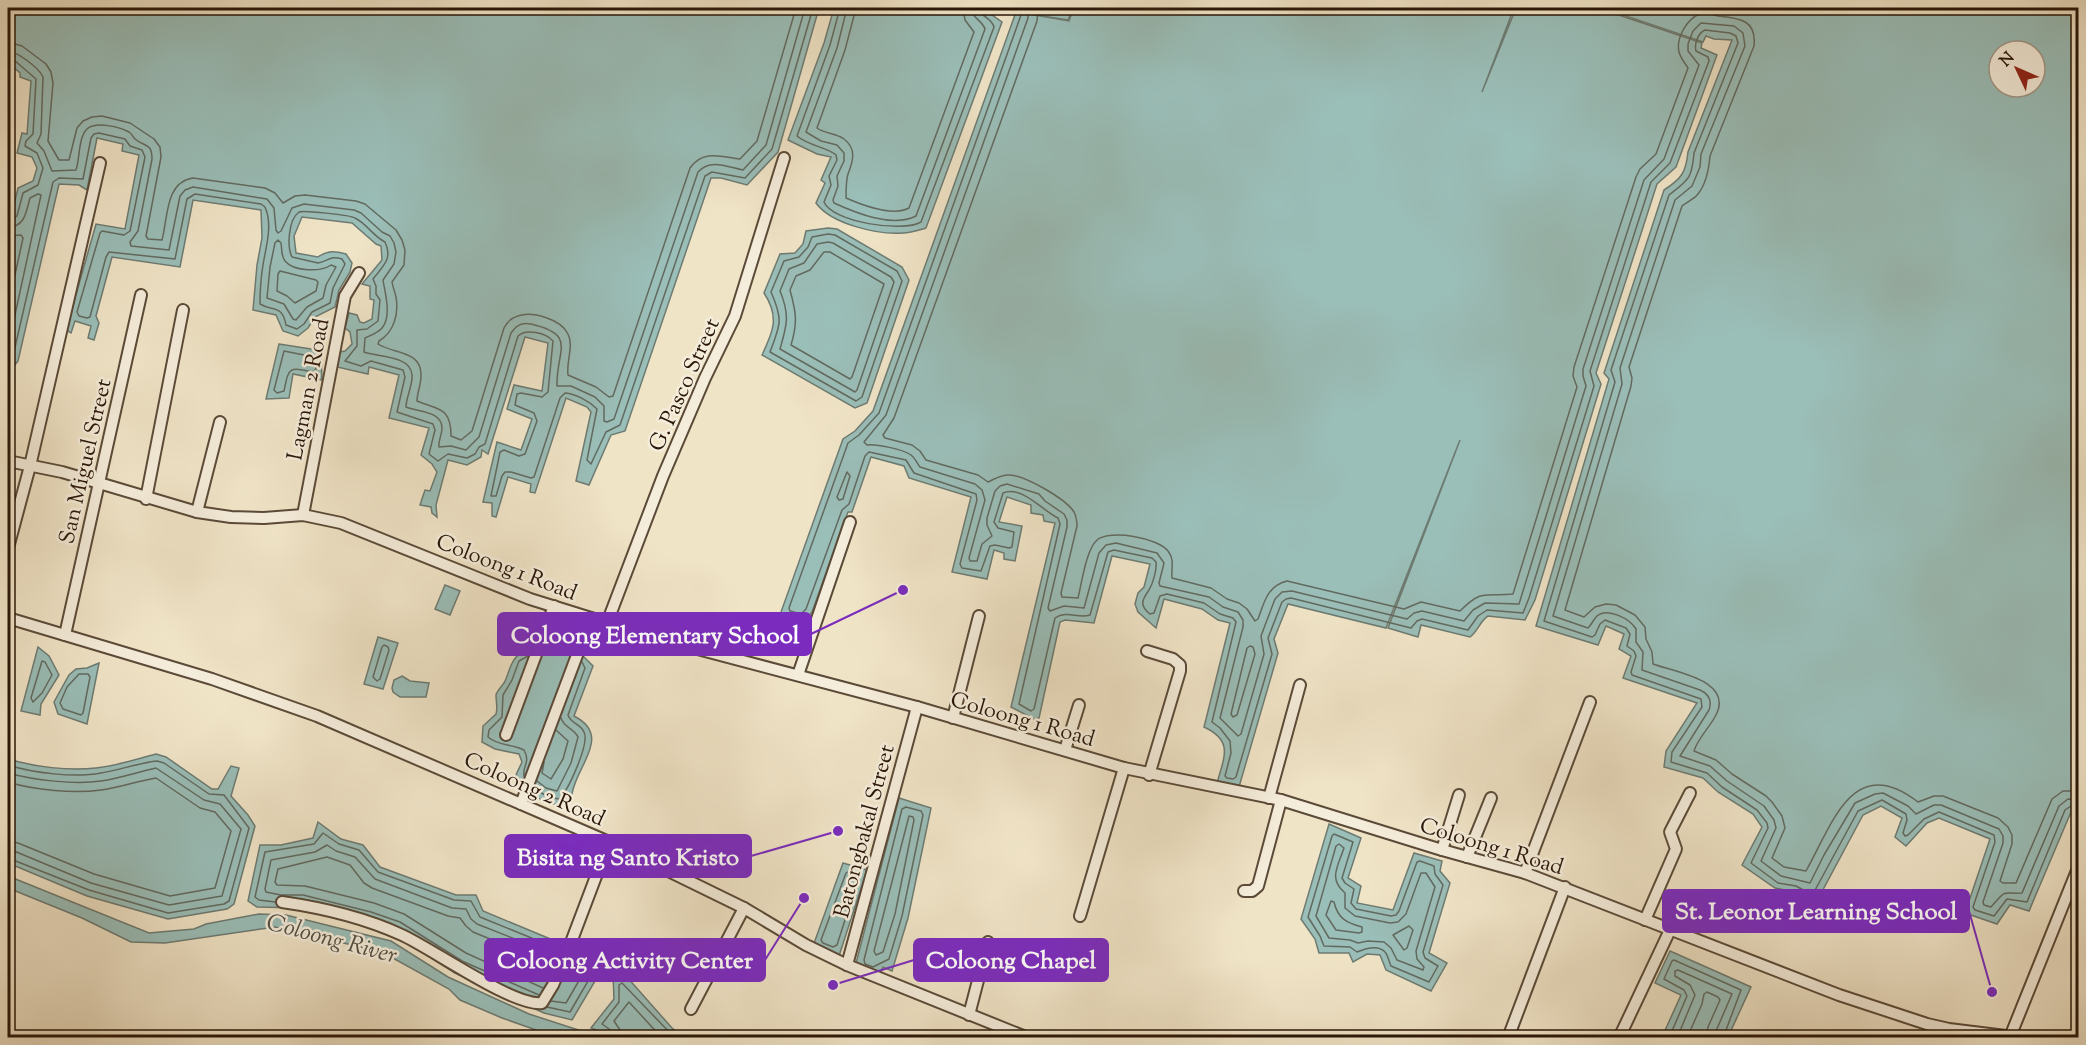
<svg xmlns="http://www.w3.org/2000/svg" width="2086" height="1045" font-family="'Sorts Mill Goudy',serif">
	<style>
		.water { fill: #9abeb8; stroke: #6d7b72; stroke-width: 1.5; fill-rule: evenodd }
		.lines { fill: none; stroke-linecap: round; stroke-linejoin: round }
		.shore { stroke: #626a60; stroke-width: 1.5 }
		.street-casing { stroke: #5b4a38; stroke-width: 14 }
		.street { stroke: #f5eddb; stroke-width: 10 }
		.labels { text-anchor: middle; stroke-width: 5; stroke-linejoin: round; paint-order: stroke }
		.street-label { font-size: 22px; fill: #291608; stroke: #f5eddb }
		.water-label { font-size: 24px; font-style: italic; fill: #515146; stroke: #f5eddb }
		.leader { fill: none; stroke: #7b2cbf; stroke-width: 2 }
		.callout-dot { fill: #7b2cbf; stroke: #f5eddb; stroke-width: 2 }
		.callout { fill: #7b2cbf; stroke: #7b2cbf; stroke-width: 2 }
		.callout-label { font-size: 24px; text-anchor: middle; font-weight: bold; fill: #fff }
	</style>
	<rect width="100%" height="100%" fill="#f0e4c7"/>
	<filter id="stains"><feTurbulence type="fractalNoise" baseFrequency=".00333" numOctaves="4"/><feColorMatrix values="0 0 0 0 .2 0 0 0 0 .09 0 0 0 0 .02 0 0 0 .5 -.17"/></filter>
	<radialGradient id="worn" r=".72"><stop offset=".6" stop-color="#630" stop-opacity="0"/><stop offset="1" stop-color="#630" stop-opacity=".3"/></radialGradient>
	<!-- water -->
	<g class="water">
		<path d="M8 8H819L778 152 747 185 721 178H711L625 431 611 435 589 485 576 481 591 412 587 407 566 398 535 493 530 492 531 484 508 477 496 517 492 516V503L483 502 497 442 521 450 532 419 507 409 514 385 542 391 548 343 525 337 488 454 482 450 481 457 467 465 448 460 436 505 437 517 432 513 431 507 420 505 425 490 430 491 437 472 432 464 421 455 429 428 389 418 399 375 369 367 368 374 337 367 340 352 345 351 352 344 350 332 345 328 349 313 357 315 360 322 364 323 372 319 374 300 370 299V286L362 284 382 260 381 246 376 244 352 223 302 217 294 236 296 253 318 257C328 250 335 251 346 254L352 263 350 272 339 290 335 307 315 317 308 328 298 336 283 331 276 315 253 310 257 265 262 238 261 210 193 200 180 267 112 257 96 316 99 323 94 340 88 338 91 326 75 321 71 333 66 330 96 224 125 229 139 155 122 151 123 144 97 138 87 190 79 185 59 184 18 361 14 366 8 364V214L12 213 18 188 33 181 37 168 32 157 17 153 22 133 27 134 31 81 20 77V73L8 62Z"/>
		<path d="M834 8H982L1002 22 926 228C919 230 910 233 903 233 878 235 831 224 816 203L825 183 821 180 831 157 817 154 788 140 824 43Z"/>
		<path d="M1007 8H1073L1068 20 1017 12 1069 21 1074 8H1514L1482 92 1516 8H1598L1702 43 1701 48 1717 55 1676 167 1657 184 1596 373 1601 384 1535 600 1525 620 1488 616C1480 621 1478 631 1470 637L1421 625 1418 637 1388 628 1460 440 1386 628 1288 604 1274 639 1278 653 1239 787 1217 783C1224 757 1234 741 1204 727L1230 623 1218 620 1202 609 1164 599 1156 628 1138 612 1135 604 1138 593 1144 587 1150 564 1112 556 1094 623 1065 620 1060 622 1039 718 1034 719 1011 707 1055 523 1044 521 1043 515 1031 513V505L1007 497 999 522 1022 526 1015 561 1004 559V553L994 550 987 579 952 572 971 497 909 478 904 466 871 457 852 512H848L812 612 806 619C797 621 787 619 781 612L843 439 855 431 873 411 1016 12Z"/>
		<path d="M1602 8H2078V816L2071 812 2029 911 2010 905 1997 924 1965 913 1990 839 1939 818 1927 823 1906 846 1895 837 1902 818 1881 806 1863 815 1818 899 1806 898 1794 892 1775 888 1742 865 1762 827 1753 814 1718 792 1703 778 1664 767 1666 751 1697 703 1623 678 1631 656 1619 649 1624 634 1606 626 1598 645 1536 626 1609 379 1604 373 1664 190C1681 179 1686 173 1688 152L1732 40 1714 39 1706 36 1703 42ZM1999 51H2035V87H1999Z"/>
		<path d="M828 228 837 229 902 267 909 280 867 403 855 408 762 355C773 332 780 317 764 293L780 254 795 253 803 244 806 231Z"/>
		<polygon points="279,344 311,349 321,353 322,380 293,374 289,398 266,399"/>
		<polygon points="445,585 460,591 450,615 435,609"/>
		<polygon points="378,637 398,643 383,689 364,684"/>
		<polygon points="38,647 49,656 59,675 41,704 40,715 21,711"/>
		<path d="M542 647 562 648 570 652 577 650 593 666 574 716C613 736 576 766 572 794L559 805C538 802 528 792 516 775L522 762 519 754 495 749 482 742 483 726 496 714C498 708 496 702 496 695 497 690 504 685 506 679 515 653 515 654 542 647Z"/>
		<polygon points="99,663 87,724 58,714 54,702 69,675 76,669 87,668"/>
		<polygon points="402,676 410,681 429,683 426,697 400,697 393,692 392,688 394,680"/>
		<path d="M156 754 166 757 212 789H218L231 766 239 768 231 796 248 815 255 826 234 904 227 909 168 919 87 896 8 863V759C35 767 68 771 96 768 116 766 137 759 156 754Z"/>
		<polygon points="899,798 931,808 908,918 892,971 883,967 880,975 855,967"/>
		<polygon points="318,822 341,839 363,845 380,867 456,895 476,895 483,911 577,950 605,964 572,1020 544,1013 455,973 396,935 368,925 300,908 257,907 248,901 260,845 281,845 313,838"/>
		<polygon points="1329,824 1361,838 1348,878 1361,886 1357,903 1393,910 1414,853 1442,861 1440,871 1450,883 1429,953 1447,963 1431,991 1386,970 1380,955 1367,954 1353,962 1349,953 1319,953 1315,939 1301,919"/>
		<polygon points="843,863 867,870 839,956 813,946"/>
		<polygon points="8,876 149,933 194,929 206,924 259,914 286,915 391,941 448,977 529,1014 600,1037 556,1037 502,1018 460,1000 449,989 382,952 275,927 165,943 131,942 82,918 8,888"/>
		<polygon points="1670,951 1751,987 1728,1037 1662,1037 1681,995 1655,983"/>
		<polygon points="613,975 626,976 672,1028 685,1037 614,1037 591,1028 614,999"/>
	</g>
	<g class="lines">
		<!-- shore -->
		<g class="shore">
			<path d="M840 8 830 45 797 136C807 145 831 149 836 155L837 160 829 176 831 185 824 202C832 222 903 233 921 222L994 27C992 18 980 17 980 8"/>
			<path d="M847 8 837 48 806 132 821 141 837 145 844 153V161L837 176 838 186 833 200 834 203C856 213 892 228 916 216L985 29C982 20 972 19 972 8"/>
			<path d="M856 8 845 50 817 128C825 134 836 133 844 139 857 149 853 161 848 174 846 180 846 192 846 198 862 205 892 217 909 208L974 32 965 20 963 8"/>
			<path d="M1020 8 1021 15 879 413 859 435 848 443 789 608 790 611 801 614 806 609 842 510 849 504 865 456 869 452 906 460 914 473 976 494 977 500 960 564 962 568 981 571 990 546 995 545 1009 548 1012 547 1014 532 998 528 994 522 1003 493C1022 485 1044 512 1058 518L1060 524 1019 704 1031 711 1034 709 1055 618C1067 610 1078 619 1090 615L1108 552 1114 550 1152 558 1156 562C1157 570 1153 583 1149 590 1142 600 1139 605 1150 614L1154 613 1160 596 1167 594 1204 603 1220 614 1233 618 1236 622 1212 722 1220 728 1230 741 1231 753 1225 776 1227 778 1233 779 1236 777 1272 654 1268 638 1282 602 1286 599 1291 598 1411 628 1417 621 1422 619 1468 630 1478 616 1487 610 1523 613 1529 598 1594 386 1590 371 1651 182 1670 163 1709 61 1708 57 1696 51C1694 44 1698 33 1705 30L1730 33 1736 36 1738 43 1694 153C1692 179 1688 180 1669 195L1611 370 1615 382 1544 621 1592 637 1595 635 1600 624 1605 620 1626 628 1630 634 1627 646 1634 651 1636 656 1631 672 1632 675 1701 699 1702 707 1672 752 1671 762 1707 773 1722 787 1757 810 1767 823 1768 828 1751 863 1778 883 1796 886 1807 892H1814L1858 811 1882 800 1906 814 1907 820 1903 833 1905 836 1908 835 1924 819 1939 812 1994 835 1995 842 1973 907 1975 910 1994 916 2007 899 2027 902 2065 810 2071 806 2078 809"/>
			<path d="M1028 8V18L886 415 864 442 867 445C876 444 903 449 911 455 915 458 917 463 920 467L975 484 982 490 985 500 969 558 970 561H977L982 544 992 536 987 525V518L995 491 1000 486 1007 484 1039 494 1045 501 1064 514 1067 520V527L1048 608 1050 611 1064 606 1084 608 1099 553 1106 545 1116 543 1157 553 1164 563 1159 583 1160 586 1209 597 1223 607 1238 612 1243 620V627L1220 718 1238 736 1241 734 1264 654 1261 636 1275 599 1282 592 1292 591 1407 619 1414 613 1422 611 1464 621 1473 610 1485 603 1519 604 1586 386 1583 376V369L1644 180 1664 159 1699 65 1688 51V44L1693 31 1701 23 1734 26 1743 33 1745 46 1701 154 1700 167 1692 186 1675 200 1620 368 1622 384 1553 616 1588 628C1592 624 1593 620 1597 616 1608 607 1630 619 1636 629V642L1643 652 1642 670 1700 690C1709 694 1712 701 1709 710L1680 756 1710 766 1727 781 1764 806 1774 820 1776 828 1761 861 1781 876 1810 883 1824 855 1855 803 1875 794 1883 793 1908 806 1916 814 1934 805H1941L1999 829 2003 836V843L1983 902 1984 905 1991 907C2007 889 2000 894 2022 893L2059 806 2068 799 2078 800"/>
			<path d="M1038 8 1037 21 894 418 883 435 885 438 912 445 920 451 926 460 978 475 988 482C995 479 1001 474 1010 475 1026 476 1066 499 1074 512 1076 516 1077 521 1077 526L1061 593 1062 597 1078 598C1082 582 1086 550 1097 540 1110 529 1158 538 1168 551 1175 560 1171 568 1172 578L1211 588 1227 599 1239 603 1247 609 1255 621 1258 619C1264 603 1267 586 1287 581L1404 609 1421 602 1460 611C1483 588 1485 597 1513 594L1577 387 1573 376 1574 367 1636 177 1640 169 1656 154 1688 68C1685 63 1681 59 1679 52 1676 39 1686 19 1700 14 1706 12 1711 15 1718 16 1738 18 1757 19 1754 46L1710 156C1709 168 1706 184 1698 194 1694 199 1687 202 1682 206L1629 367 1632 378 1631 386 1565 610 1584 617 1595 607 1606 604 1616 605 1635 615 1645 627 1646 639 1652 652 1653 664C1674 672 1734 680 1716 715 1710 727 1698 738 1694 751L1716 760 1732 774 1766 796 1772 802 1782 816 1785 828 1772 858 1784 867 1806 871C1832 825 1853 751 1918 802L1934 796H1943L1998 818 2008 827 2012 835V844L2000 881 2003 883H2016L2052 799 2063 791H2078"/>
			<path d="M8 42 22 46 46 64 51 72 53 83 48 141 59 160H69L77 128 83 121 92 117 102 116 130 123 154 139 160 147 161 157 146 236 148 239 162 240C168 218 165 182 193 178L265 188 275 193 283 203 295 196 305 195 356 201 365 204 396 230 402 240 405 250 404 265 392 282C393 288 395 292 396 297 399 314 394 332 379 341L378 344C393 354 422 350 421 376 421 385 417 393 417 401 439 410 451 407 451 436L461 440 472 431 504 328C507 322 511 318 518 316 532 311 561 319 568 334 574 346 566 362 568 375L596 387 609 397 613 396 690 168C703 149 722 157 740 159L757 141 796 8"/>
			<path d="M8 51C18 52 39 68 43 77L41 134 37 143 44 151 52 171 76 170C80 159 78 138 87 129 96 121 120 127 129 132 132 134 133 137 135 139 144 147 152 142 152 159L138 231 130 242 131 246 169 250 180 196 185 190 193 187 267 199 274 208 276 230 278 233 281 231 292 208 304 204 354 210 361 213 382 232 390 236 394 243 396 252 394 264 383 280C385 293 392 316 382 328 378 333 371 335 365 338L364 352C376 357 411 355 412 375 413 385 406 397 406 407 418 412 442 411 442 428 442 435 438 441 439 447L451 446 466 450 479 437 511 333C516 325 522 322 531 324 578 335 556 350 557 386H571L595 397 604 406V421L607 422 614 419 698 172C710 158 728 167 743 170L766 145 805 8"/>
			<polyline points="8,59 14,60 36,79 33,134 26,141 25,146 37,153 43,168 38,185 23,193 17,216 8,220"/>
			<path d="M8 227C25 227 26 212 30 198L38 194 41 195 8 347"/>
			<path d="M828 234 835 235 897 271 902 281 862 397 856 401 770 352C781 324 783 319 771 292L784 261 799 257 808 247 812 237Z"/>
			<polyline points="8,236 21,235 23,238 8,307"/>
			<path d="M278 240 281 243C282 249 281 256 285 261 294 272 321 272 331 265L336 267 326 285 323 298 307 307 296 320 293 319 284 304 267 298 270 267 275 243Z"/>
			<path d="M828 242 833 243 891 277 894 282 857 390 855 392 780 349C787 325 790 315 780 291L789 269 804 263 817 244Z"/>
			<path d="M824 252H830L884 284 852 377 850 379 791 345C798 322 796 312 790 290L796 276 810 270Z"/>
			<polygon points="280,271 316,280 318,282 316,291 295,303 287,296 277,291 278,274"/>
			<path d="M284 351 314 357 316 369 313 372C288 367 289 367 284 391L277 393 274 390Z"/>
			<path d="M8 359 13 356 53 182 59 178 83 179 91 138 94 134 99 133 125 139 130 146 142 150 145 157 130 231 124 235 102 231 100 233 77 312 79 316 87 318 90 317 106 257 109 252 175 259 187 199 195 194 261 204 265 207C273 225 266 246 263 265 261 277 260 291 260 304 273 312 282 304 286 325L297 329 304 324 312 312 330 303 333 288 345 264 342 259C330 255 329 261 318 263L292 257C287 247 288 220 299 212 303 210 350 215 355 218 366 223 373 236 385 242 393 259 383 266 373 279L376 286V294L380 300 378 321 367 329 357 330V346L345 361 361 366 371 361 403 370 405 377 397 412 433 424 435 430 429 454 438 461 448 454 467 458 475 454 479 447 485 444 518 336C526 328 546 333 553 341L548 392 542 397 521 393 517 394 515 405 534 413 537 421 525 454 519 456 504 450 500 452 491 496H496L502 476 505 472H511L531 478 534 477 560 398 565 393C576 394 589 401 597 409L587 460 591 464 606 432 620 425 705 176 712 172 745 178 772 149 813 8"/>
			<polygon points="847,472 850,476 843,499 839,500 837,497"/>
			<polygon points="384,645 388,647 389,650 380,679 377,681 373,677 382,647"/>
			<polygon points="1250,646 1253,647 1255,654 1237,715 1233,717 1231,714 1247,648"/>
			<polygon points="42,661 45,662 52,675 42,693 33,702 31,698"/>
			<polygon points="79,674 88,674 90,677 83,713 81,715 63,709 60,703 67,687"/>
			<polyline points="544,762 542,773 551,779 563,759 568,741 556,730"/>
			<path d="M8 765C33 773 75 778 101 773 120 770 138 763 157 761L164 763 209 794 224 795 249 828 229 901 224 904 168 913 89 890 8 858"/>
			<path d="M8 773C33 780 75 785 101 781 120 778 138 772 156 768L204 800 220 804 241 829 222 896 169 905 91 883 14 851 8 850"/>
			<path d="M524 776C522 766 531 763 524 750 512 744 498 746 488 737L489 730 502 717 503 695 512 680 519 661 528 656"/>
			<path d="M537 781 546 788 557 791 571 763 578 737C574 728 564 728 561 718"/>
			<path d="M8 782C34 790 74 794 101 790 119 788 137 781 156 778L200 808 215 812 231 831 215 888 170 896 94 874 18 843 8 841"/>
			<path d="M534 789 549 797 559 799C568 791 590 743 584 732 581 724 571 724 568 715L585 668 582 662"/>
			<polygon points="906,807 921,811 923,815 902,916 889,959 873,967 865,964 864,960 902,809"/>
			<polygon points="909,816 913,817 914,820 895,914 883,952 876,955 874,951"/>
			<path d="M1334 834 1353 842 1342 878 1345 883 1354 889 1351 903 1356 909 1391 916 1396 915 1399 911 1417 862 1420 861 1434 866 1435 874 1443 885 1423 952 1425 958 1438 966 1429 982 1391 966C1389 962 1388 955 1385 952 1378 944 1364 949 1357 952L1350 947 1324 946 1320 936 1308 917 1332 836Z"/>
			<path d="M1339 844 1344 848C1338 866 1328 879 1345 893V908L1355 916 1390 923 1398 922 1406 914 1421 873H1426L1435 887 1416 951 1417 959 1424 967 1423 970 1397 960 1391 948 1384 942 1368 941 1358 943 1350 940 1329 938 1316 916 1336 846Z"/>
			<polygon points="849,871 857,873 859,876 837,945 833,947 823,943 821,940 846,873"/>
			<path d="M1331 901 1334 902C1338 919 1347 923 1362 927V932L1359 933 1336 930 1326 915Z"/>
			<polyline points="275,902 259,900 255,897 265,852 314,844 323,833 339,844 359,850 378,872 454,900 471,901 480,917 561,950"/>
			<polygon points="1409,926 1413,930 1407,948 1404,950 1393,935"/>
			<polyline points="543,988 466,953 404,914 374,903 305,886 277,885 275,882 278,869 327,857 350,865 364,883 372,888 448,916 460,918 466,926 473,932 554,965"/>
			<polyline points="539,995 462,961 400,922 371,912 303,895 281,895 266,892 265,889 271,860 315,852 327,845 336,851 355,857 375,879 452,908 466,909 471,919 477,924 558,956"/>
			<polyline points="551,1001 566,1003 584,972 584,968 570,962"/>
			<polyline points="547,1007 570,1012 595,969 594,965 573,955"/>
			<polyline points="614,1038 612,1031 602,1024 619,1002 619,985 622,983 675,1038"/>
			<polyline points="621,1038 620,1030 614,1021 629,1002 662,1038"/>
			<polyline points="1669,1038 1687,996 1684,990 1664,979 1672,961 1674,960 1741,990 1723,1038"/>
			<polyline points="1677,1038 1695,995 1690,985 1675,976 1675,971 1678,970 1732,994 1716,1031 1715,1038"/>
			<polyline points="1687,1038 1702,1004 1704,994 1707,992 1718,997 1720,1000 1708,1027 1706,1038"/>
		</g>
		<!-- street casing -->
		<g class="street-casing">
			<g id="street">
				<polyline points="8,461 62,472 197,512 231,517 264,518 303,515 341,523 530,599 652,637 917,707 1124,768 1281,800 1442,850 1525,873 1839,995 1927,1024 1949,1029 2022,1038"/>
				<polyline points="146,499 183,310"/>
				<polyline points="197,512 220,422"/>
				<polyline points="303,515 345,296 359,273"/>
				<polyline points="8,548 30,466 100,163"/>
				<polyline points="8,618 212,679 317,716 609,842 744,908 806,945 847,965 1028,1038"/>
				<polyline points="607,623 663,476 705,378 735,316 784,158"/>
				<polyline points="65,635 141,295"/>
				<polyline points="1147,651 1173,659 1180,665 1180,671 1149,775"/>
				<polyline points="798,675 850,522"/>
				<polyline points="953,718 979,616"/>
				<polyline points="506,735 554,606"/>
				<polyline points="1065,750 1079,705"/>
				<polyline points="1269,798 1300,685"/>
				<polyline points="521,804 591,618"/>
				<polyline points="1442,850 1459,795"/>
				<polyline points="1467,857 1491,798"/>
				<polyline points="1525,873 1590,702"/>
				<polyline points="1244,891 1252,891 1258,886 1281,800"/>
				<path d="M282 902C324 908 363 917 402 935 431 948 514 1007 542 1003L553 985 570 945 609 842"/>
				<polyline points="1080,916 1124,768"/>
				<polyline points="1645,920 1676,849 1670,832 1690,793"/>
				<polyline points="847,965 917,707"/>
				<polyline points="691,1009 744,908"/>
				<polyline points="969,1015 988,942"/>
				<polyline points="2010,1037 2078,868"/>
				<polyline points="1508,1038 1565,887"/>
				<polyline points="1619,1038 1670,930"/>
			</g>
		</g>
		<!-- street -->
		<use href="#street" class="street"/>
	</g>
	<g class="labels">
		<!-- street labels -->
		<g class="street-label">
			<text transform="translate(683 384) rotate(-66)" y="8">G. Pasco Street</text>
			<text transform="translate(307 389) rotate(-79)" y="8">Lagman 2 Road</text>
			<text transform="translate(84 461) rotate(-77)" y="8">San Miguel Street</text>
			<text transform="translate(507 566) rotate(21)" y="8">Coloong 1 Road</text>
			<text transform="translate(1023 718) rotate(16)" y="8">Coloong 1 Road</text>
			<text transform="translate(535 788) rotate(24)" y="8">Coloong 2 Road</text>
			<text transform="translate(863 831) rotate(-75)" y="8">Batongbakal Street</text>
			<text transform="translate(1492 845) rotate(17)" y="8">Coloong 1 Road</text>
		</g>
		<!-- water labels -->
		<g class="water-label">
			<text transform="translate(332 938) rotate(15)" y="8">Coloong River</text>
		</g>
	</g>
	<!-- callouts -->
	<path class="leader" d="M903 590L811 634M838 831L751 856M1992 992L1969 911M804 898L765 960M833 985L914 960"/>
	<g class="callout-dot">
		<circle cx="903" cy="590" r="6"/>
		<circle cx="838" cy="831" r="6"/>
		<circle cx="1992" cy="992" r="6"/>
		<circle cx="804" cy="898" r="6"/>
		<circle cx="833" cy="985" r="6"/>
	</g>
	<g class="callout">
		<rect x="498" y="613" width="313" height="42" rx="6"/>
		<rect x="505" y="835" width="246" height="42" rx="6"/>
		<rect x="1663" y="890" width="306" height="42" rx="6"/>
		<rect x="485" y="939" width="280" height="42" rx="6"/>
		<rect x="914" y="939" width="194" height="42" rx="6"/>
	</g>
	<g class="callout-label">
		<text x="655" y="643">Coloong Elementary School</text>
		<text x="628" y="865">Bisita ng Santo Kristo</text>
		<text x="1816" y="919">St. Leonor Learning School</text>
		<text x="625" y="968">Coloong Activity Center</text>
		<text x="1011" y="968">Coloong Chapel</text>
	</g>
	<!-- margin -->
	<rect width="2086" height="1045" fill="none" stroke="#f0e4c7" stroke-width="30"/>
	<rect x="9" y="9" width="2068" height="1027" fill="none" stroke="#291608" stroke-width="3"/>
	<rect x="15" y="15" width="2056" height="1015" fill="none" stroke="#291608" stroke-width="1.5"/>
	<!-- north arrow -->
	<g transform="translate(2017 69) rotate(314)"><circle r="28" fill="#f5eddb" stroke="#a39787" stroke-width="1.5"/>
	<path d="M0-4.5L10 22L0 15L-10 22Z" fill="#8f2418"/>
	<text y="-9" font-size="16" font-weight="bold" text-anchor="middle" fill="#291608">N</text>
	</g>
	<rect width="100%" height="100%" filter="url(#stains)"/>
	<rect width="100%" height="100%" fill="url(#worn)"/>
</svg>
